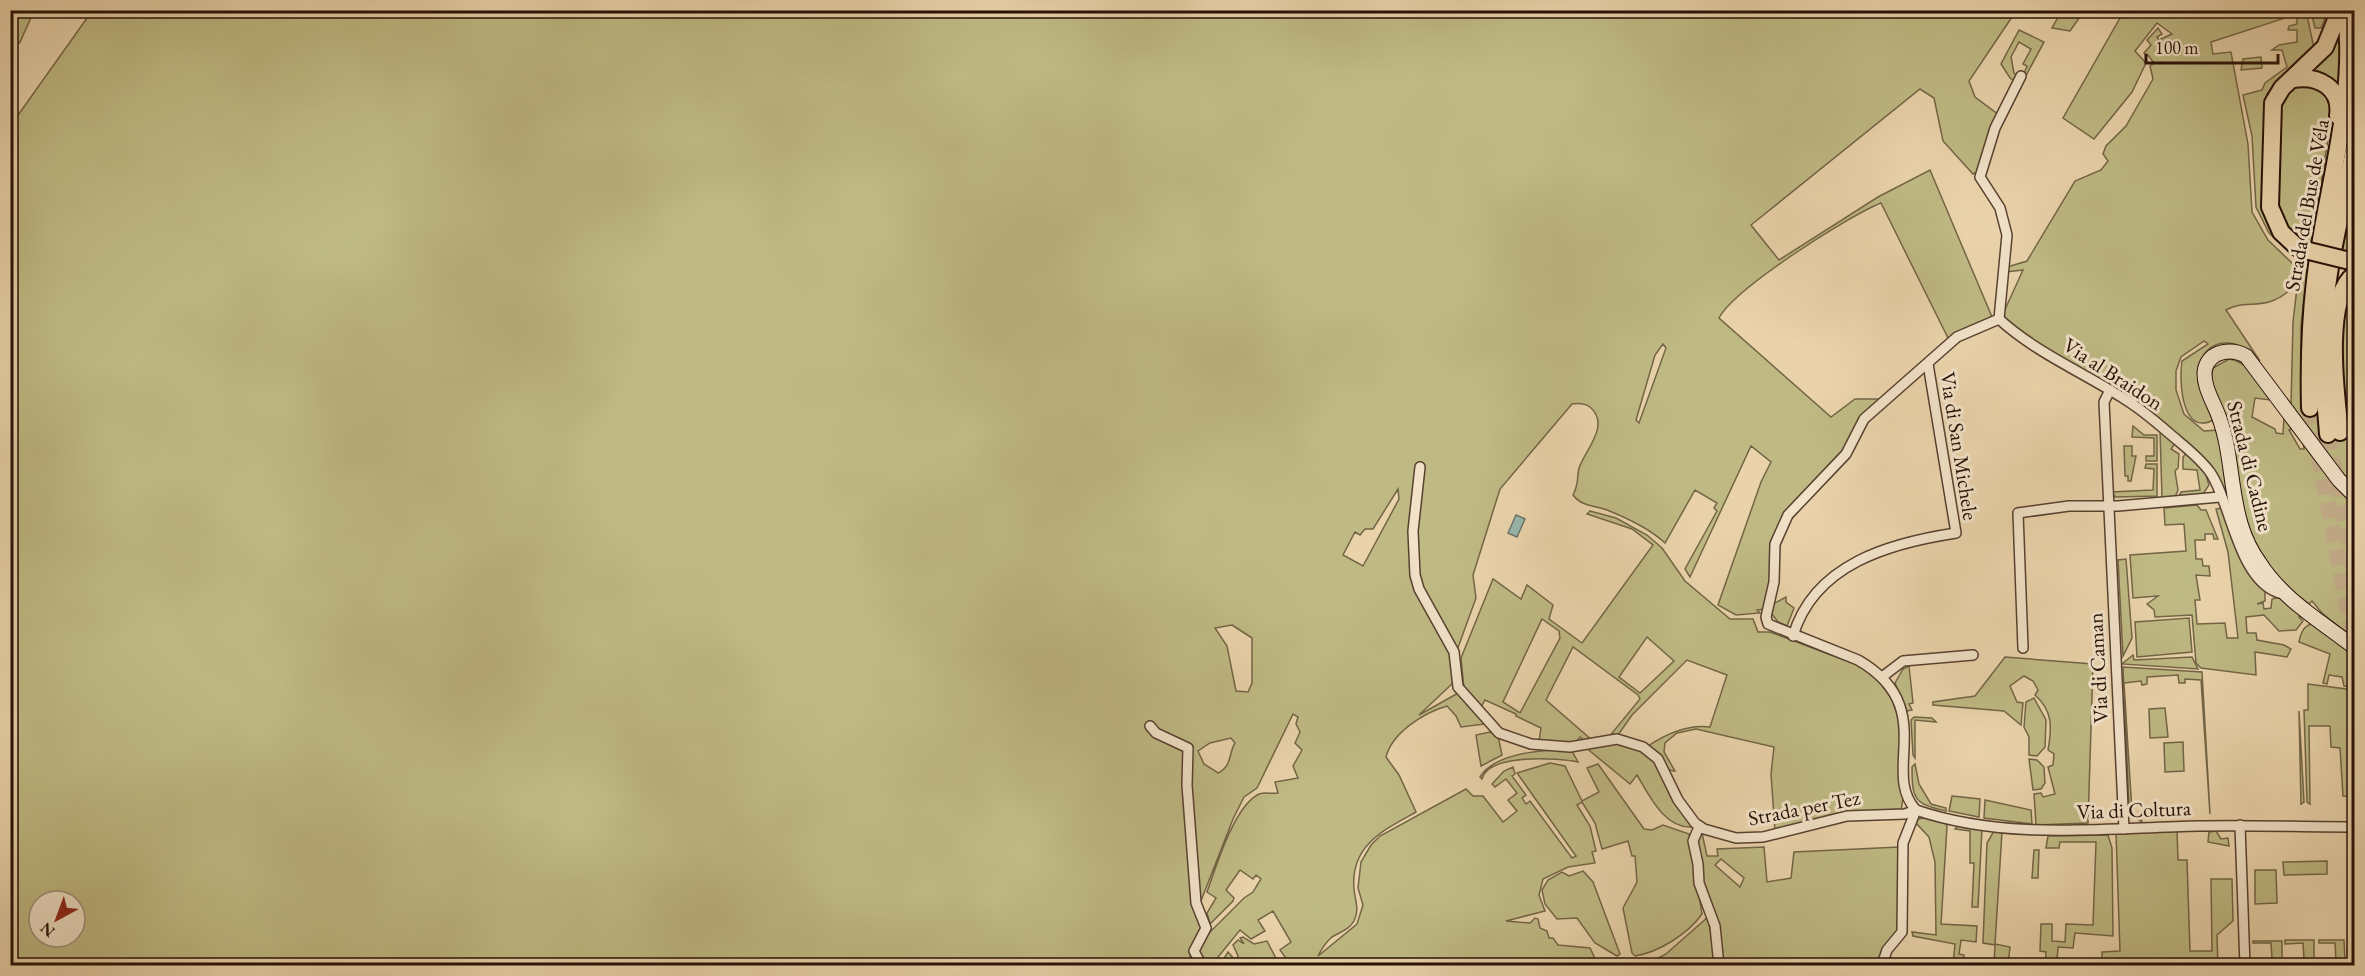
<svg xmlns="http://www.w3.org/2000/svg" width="2365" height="976" font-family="'EB Garamond',serif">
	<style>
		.green { fill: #bfba84; stroke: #736546; stroke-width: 1.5; fill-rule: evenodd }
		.water { fill: #98b7ae; stroke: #6b746b; stroke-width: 1.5 }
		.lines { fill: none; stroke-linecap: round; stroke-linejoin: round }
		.highway-tunnel { stroke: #c3ac8a; stroke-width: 16; stroke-dasharray: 16 8; stroke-linecap: butt }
		.street-casing { stroke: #584130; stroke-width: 12 }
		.secondary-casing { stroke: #271007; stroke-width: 16 }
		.highway-casing { stroke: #271007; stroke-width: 20 }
		.street { stroke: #f1e2c8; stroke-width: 9 }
		.secondary { stroke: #f1e2c8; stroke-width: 14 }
		.highway { stroke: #ead3ab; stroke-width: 16 }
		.highway-bridge-casing { stroke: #271007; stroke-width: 20; stroke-linecap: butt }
		.highway-bridge { stroke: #ead3ab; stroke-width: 16 }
		.labels { text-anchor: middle; stroke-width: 6; stroke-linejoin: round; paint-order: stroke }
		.street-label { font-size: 21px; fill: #271007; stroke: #f1e2c8 }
	</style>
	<rect width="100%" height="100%" fill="#ead3ab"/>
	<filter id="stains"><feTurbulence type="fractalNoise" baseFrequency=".00333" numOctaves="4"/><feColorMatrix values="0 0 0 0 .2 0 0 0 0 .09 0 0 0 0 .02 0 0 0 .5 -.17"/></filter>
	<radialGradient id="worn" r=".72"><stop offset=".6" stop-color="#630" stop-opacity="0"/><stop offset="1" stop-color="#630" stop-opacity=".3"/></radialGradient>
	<!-- green -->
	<g class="green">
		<polygon points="11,10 34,11 20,42 11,53"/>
		<path d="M92 11H2016L1969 81 1975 97 1999 115 1988 135 1979 171 1973 174 1943 141 1934 98 1920 89 1751 225 1779 260 1878 197 1930 170 1992 317 1949 340 1881 203C1848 216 1734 289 1719 318L1831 417 1855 399H1882L1846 450 1788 510 1764 609 1757 610 1760 613 1736 615 1718 605 1761 482 1771 462 1751 446 1690 577 1685 569 1717 511 1714 508 1717 503 1695 490 1665 543C1649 528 1627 518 1607 510 1594 505 1582 507 1573 495 1580 481 1576 480 1579 468 1585 450 1611 425 1590 407 1584 403 1579 403 1572 404L1500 489 1473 575 1476 598 1456 653 1451 649 1454 682 1419 715 1460 692 1485 724 1461 727 1456 716 1447 706C1423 713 1392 733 1386 757L1399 775 1416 812C1384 830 1350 845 1354 889 1355 901 1360 909 1354 921 1349 930 1340 932 1332 937 1326 942 1321 950 1318 956L1357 924 1363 905 1358 888 1361 862 1371 845 1380 836 1466 789 1473 796H1483L1503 822 1517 811 1508 800 1517 793 1506 779 1495 787 1492 784 1504 771 1513 767 1515 774 1512 776 1526 795 1522 798 1526 804 1530 801 1572 858 1576 856 1517 773 1550 763 1565 766 1582 801 1599 792 1587 768 1598 764 1644 829 1652 830 1663 825 1689 834 1702 914C1688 934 1659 952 1635 956L1632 953 1623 908 1637 882 1635 856H1632L1628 841 1602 849 1595 823 1582 802 1577 805 1590 826 1596 851 1592 852 1595 863 1568 867 1543 879 1539 895 1545 911 1506 921 1530 923 1535 918 1538 919 1540 928 1547 931 1549 938H1553L1558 945 1590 948 1598 965H1220L1228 952 1236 961 1238 956 1233 945 1238 940 1244 944 1240 938 1243 937 1254 944 1267 941 1279 964 1288 961 1280 950 1291 942 1273 911 1258 920 1265 931 1251 939 1240 930 1218 957 1217 965H1205L1198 958 1199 943 1244 898 1253 892 1261 879 1256 875 1253 879 1240 870 1226 890 1234 898 1233 901 1210 924 1207 913 1216 898 1207 892C1216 867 1234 806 1259 794 1265 792 1272 794 1278 793L1275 782 1298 778 1293 766 1302 750 1295 743 1300 732 1296 724 1298 717 1293 714 1257 788 1244 797 1233 819 1199 906 1191 772V899L1203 925 1190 956 1198 965 11 966V125ZM1663 344 1666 348 1639 423 1636 420 1655 355ZM1398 489 1399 499 1363 566 1343 555 1355 532 1360 535 1365 529H1373ZM1232 625 1252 638V683L1248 692 1236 691 1227 646 1215 628ZM1231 738 1235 743C1228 754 1233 765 1218 773L1204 764 1198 751 1210 743ZM39 901H75V937H39Z"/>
		<polygon points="2076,11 2084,11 2070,31 2052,28 2061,12 2070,18"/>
		<path d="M2124 11H2291V16L2211 42 2213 54 2231 52 2248 144 2252 212 2268 240 2293 264 2291 289C2265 313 2246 298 2226 310L2260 361C2243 339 2207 333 2199 367L2215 419C2181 439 2179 380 2182 361L2208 344 2204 341 2181 357 2176 371V390L2184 414 2204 431 2218 430 2235 524 2216 477 2129 397 2027 338 2008 323 2003 314 2023 270 2006 272 2004 268 2027 261 2075 181 2101 170 2108 161 2103 154 2106 146 2126 126 2153 79 2150 66 2154 63 2148 55 2144 53 2151 45 2147 40 2158 28 2162 34 2157 37 2159 40 2172 34 2157 23 2135 51 2146 63 2132 92 2094 139 2063 118Z"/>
		<path d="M2297 11H2306L2314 48 2276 82 2267 94 2265 109 2262 199 2309 258 2301 325V408L2319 407 2345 422C2350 397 2342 388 2341 367 2339 332 2345 312 2354 279V488L2291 405 2293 322 2300 262 2269 233 2256 207 2252 136 2243 95 2262 90 2265 83 2287 67 2282 50H2272L2279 45 2297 42V30H2288L2289 26 2297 24Z"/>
		<polygon points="2311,11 2328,11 2321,28 2315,28"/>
		<polygon points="2341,27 2340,92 2308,73"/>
		<polygon points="2019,30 2044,42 2015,96 2027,66 2023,64 2031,49 2019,42 2011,57 2014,73 2018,77 2016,82 2010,78 2001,64"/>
		<polygon points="2261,57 2262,68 2241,70 2243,59"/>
		<polygon points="2296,83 2326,90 2332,112 2312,245 2301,242 2286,227 2276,205 2279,100"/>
		<polygon points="2354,182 2354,255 2341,252"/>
		<path d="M2229 359C2249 362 2259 381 2270 396V400L2255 398 2252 417 2275 429 2276 433 2283 434 2284 418 2293 429 2289 430 2300 449H2304L2303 443 2354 501V639L2322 613 2312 601 2309 604 2280 582 2250 536 2211 379 2213 368Z"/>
		<polygon points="2133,426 2144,435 2157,435 2157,461 2146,461 2146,456 2154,456 2154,438 2132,437"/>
		<polygon points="2160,430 2176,442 2171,449 2179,454 2178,468 2175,471 2178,490 2175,497 2162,498"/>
		<polygon points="2124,446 2132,446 2132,456 2136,456 2131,481 2128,481 2128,476 2125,476"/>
		<polygon points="2187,452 2204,469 2209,485 2203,494 2179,496 2181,492 2200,490 2197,470 2183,469 2183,457"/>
		<polygon points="2146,464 2157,464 2157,496 2115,497 2112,492 2153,490 2154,469 2145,468"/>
		<polygon points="2197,505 2201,510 2206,510 2218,539 2214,539 2213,534 2205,534 2205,540 2195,540 2196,559 2202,559 2203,566 2209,566 2210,576 2196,575 2200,600 2195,600 2197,624 2225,623 2227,638 2238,638 2228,552 2216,509 2222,508 2265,586 2265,601 2257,604 2263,603 2264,609 2271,608 2272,599 2276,598 2276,595 2302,613 2299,617 2303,621 2296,630 2279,631 2264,615 2246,617 2247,633 2256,633 2257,640 2284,645 2291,649 2287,657 2255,652 2256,675 2201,668 2196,663 2192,615 2155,617 2154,610 2147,604 2158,596 2133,598 2130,555 2186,551 2184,524 2165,525 2164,508"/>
		<path d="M1590 511 1616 518 1647 535 1662 548 1685 581 1730 619H1753L1758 632H1770L1823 652 1863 667 1876 677 1891 698 1899 719 1903 798 1901 811C1857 809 1817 821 1775 831L1771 774 1774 747 1696 729 1677 733 1665 743 1664 752 1675 771 1668 770 1648 746C1666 734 1687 724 1710 727L1727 675 1687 660 1632 715 1618 735 1608 738 1640 699 1638 695 1573 647 1546 700 1593 741 1586 742 1580 737 1575 744 1539 741 1541 728 1516 716V714L1485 700 1480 709 1464 689 1461 658 1493 579 1521 599 1527 585 1553 605 1549 619 1582 643 1653 545 1632 529 1587 514ZM1542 619 1559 631 1560 638 1520 713 1503 702ZM1647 637 1674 661 1640 693 1619 677Z"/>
		<polygon points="2126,559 2132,638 2123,656 2118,560"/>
		<polygon points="1786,597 1786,602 1794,608 1787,626 1778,622 1771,613 1773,604"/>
		<polygon points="2189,618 2192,652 2137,657 2135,622"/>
		<path d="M2315 622 2354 653V687L2344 686 2342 677 2329 675 2327 684 2323 683 2330 654 2299 642C2301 631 2304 626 2315 622Z"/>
		<polygon points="2133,655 2134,660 2192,657 2198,669 2122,664"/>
		<path d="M2005 657 2093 664 2088 823 2036 825 2034 794 2041 793 2043 797 2055 794 2048 767 2053 765 2054 754 2048 750C2052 727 2053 711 2035 695L2038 690 2033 681 2024 676 2010 686 2017 702 2023 703 2021 725 2004 711 1933 705V702L1975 696Z"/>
		<polygon points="1909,666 1913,703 1909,704 1912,710 1907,711 1895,683 1903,669"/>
		<polygon points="2123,667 2202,672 2210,814 2201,680 2185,679 2185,683 2179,683 2178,675 2147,677 2147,684 2142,685 2141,681 2124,683 2132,812 2141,818 2142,822 2130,815 2129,807"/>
		<polygon points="2308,684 2354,690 2354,797 2343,796 2340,748 2331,747 2330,726 2309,726 2310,804 2307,802 2304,710 2308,710"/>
		<polygon points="2034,698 2046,720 2045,747 2037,756 2029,755 2029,737 2024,727 2026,702"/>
		<polygon points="2165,708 2168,737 2150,738 2149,709"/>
		<polygon points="2299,711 2304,802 2301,804"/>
		<polygon points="1914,717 1932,718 1936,722 1915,720 1915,758 1913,755 1911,720"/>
		<polygon points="1490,732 1498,736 1502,755 1481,766 1476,735"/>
		<path d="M1613 742 1635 746 1654 760 1693 827C1665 829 1650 797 1637 775L1630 784 1585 747Z"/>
		<polygon points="2183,742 2184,771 2165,772 2164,743"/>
		<path d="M1583 749 1572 751 1578 762C1558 758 1489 753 1482 779L1480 777C1496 750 1555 749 1583 749Z"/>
		<polygon points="2029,759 2037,760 2044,767 2045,783 2041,789 2033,790"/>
		<path d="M1915 764 1919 784 1931 804 1946 808V811C1914 804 1912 799 1912 767Z"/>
		<polygon points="1952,796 1980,799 1979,817 1949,811"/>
		<polygon points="1985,800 2031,810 2032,824 1984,818"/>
		<polygon points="1924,818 1945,822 1947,826 1941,924 1977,926 1976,942 1961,940 1959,954 1964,955 1963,965 1953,965 1955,944 1913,936 1912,932 1936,935 1935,862 1929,837 1916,823 1918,819"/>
		<polygon points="1959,825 1982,828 1978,907 1972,907 1974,863 1970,863 1970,831 1955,829"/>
		<polygon points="1994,831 2002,832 1995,944 2010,947 2008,965 1994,965 1995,945 1983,943 1987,843"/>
		<polygon points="2177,831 2178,860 2187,860 2190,951 2212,951 2211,879 2232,879 2233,921 2217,935 2218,965 2092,966 2074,962 2102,962 2102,952 2120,951 2116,833"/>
		<polygon points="2216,831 2221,839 2228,838 2229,846 2208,842 2209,832"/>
		<path d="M1702 833 1707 856H1718L1717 849 1764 847 1767 882 1791 878 1794 852 1899 847V931L1882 959V965H1721L1702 879V859L1695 841ZM1721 859 1744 878 1740 887 1715 865Z"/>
		<polygon points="2108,835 2112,848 2113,936 2075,933 2073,948 2058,947 2057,960 2050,959 2050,965 2045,965 2046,952 2040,951 2041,924 2052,924 2052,941 2065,942 2066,924 2093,925 2096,842 2060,842 2059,848 2046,848 2048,836"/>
		<polygon points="2034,850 2039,850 2038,878 2032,878"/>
		<polygon points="2327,861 2327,874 2284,875 2283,862"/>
		<polygon points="2255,870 2276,870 2277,903 2255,904"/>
		<polygon points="1583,871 1593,882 1620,954 1617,956 1595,943 1577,918 1557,919 1545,904 1542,890 1548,880 1562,872 1569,876"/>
		<polygon points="1708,917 1716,965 1643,966 1666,954"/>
		<polygon points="2285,940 2314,940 2314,959 2304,959 2303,943 2285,944"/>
		<polygon points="2319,940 2344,940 2345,961 2336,961 2335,943 2319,943"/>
		<polygon points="2253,941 2282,941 2282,959 2272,959 2271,943 2253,943"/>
	</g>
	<!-- water -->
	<polygon class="water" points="1516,515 1525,519 1517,537 1508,533"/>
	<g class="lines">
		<!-- highway-tunnel -->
		<g class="highway-tunnel">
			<polyline points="2310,408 2354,644"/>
			<polyline points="2328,434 2354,570"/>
		</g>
		<!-- street casing -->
		<g class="street-casing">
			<g id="street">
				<path d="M1999 319 1957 337 1864 419 1846 454 1788 515 1775 544 1774 582 1766 617 1768 624 1858 660C1940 707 1880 772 1916 810 2007 841 2104 828 2199 826 2251 825 2302 827 2354 827"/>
				<path d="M1999 319C2035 352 2082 372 2123 398 2140 408 2155 421 2170 434 2184 446 2199 457 2210 472 2231 502 2238 580 2279 593L2282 590"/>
				<polyline points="1999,319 2007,235 2000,208 1980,177 1995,128 2021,76"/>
				<polyline points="2110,390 2104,402 2124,829"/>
				<polyline points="1420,467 1413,531 1415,575 1419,589 1454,652 1458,687 1499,733 1531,744 1570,747 1617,739 1643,747 1658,759 1678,800 1695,823 1704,829 1736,838 1763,837 1847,816 1905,814 1916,810"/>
				<path d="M1793 636C1814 564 1890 543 1956 533L1928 364"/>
				<polyline points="2023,648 2018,513 2069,506 2118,506 2220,497"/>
				<polyline points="1882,677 1903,661 1973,655"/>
				<polyline points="1150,726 1156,733 1188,748 1187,785 1196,903 1206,928 1194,951 1202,966"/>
				<polyline points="2240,825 2245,966"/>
				<polyline points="1699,827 1693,841 1698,864 1699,883 1715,926 1719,966"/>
				<polyline points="1884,959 1887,950 1902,932 1903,843 1916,810"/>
			</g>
		</g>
		<!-- secondary casing -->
		<g class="secondary-casing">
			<path id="secondary" d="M2354 495 2339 480 2246 356C2232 348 2210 350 2205 369 2202 385 2214 403 2219 417 2232 452 2230 490 2241 525 2245 538 2251 551 2259 562 2281 598 2322 622 2354 647"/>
		</g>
		<!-- highway casing -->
		<g class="highway-casing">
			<g id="highway">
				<path d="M2293 79C2319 75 2342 88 2338 116"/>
				<polyline points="2309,251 2297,247 2281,232 2270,207 2273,103 2282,88 2325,47 2340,10"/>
				<path d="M2310 408C2309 365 2310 323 2315 281 2325 190 2357 103 2346 10"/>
				<path d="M2340 432C2336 396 2323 298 2354 275"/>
				<path d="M2328 434C2326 405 2322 376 2322 346 2323 281 2341 215 2354 150"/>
			</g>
		</g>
		<!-- street -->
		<use href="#street" class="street"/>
		<!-- secondary -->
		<use href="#secondary" class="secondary"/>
		<!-- highway -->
		<use href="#highway" class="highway"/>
		<!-- highway-bridge casing -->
		<g class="highway-bridge-casing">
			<polyline id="highway-bridge" points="2309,251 2354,262"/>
		</g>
		<!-- highway-bridge -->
		<use href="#highway-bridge" class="highway-bridge"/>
	</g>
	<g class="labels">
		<!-- street labels -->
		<g class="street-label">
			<text transform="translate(2307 205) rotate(-80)" y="7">Strada del Bus de Véla</text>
			<text transform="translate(2113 374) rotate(33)" y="7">Via al Braidon</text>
			<text transform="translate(1959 446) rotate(81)" y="7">Via di San Michele</text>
			<text transform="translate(2250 466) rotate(76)" y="7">Strada di Cadine</text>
			<text transform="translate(2098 668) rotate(-93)" y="7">Via di Caman</text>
			<text transform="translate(1804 808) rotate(-11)" y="7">Strada per Tez</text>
			<text transform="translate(2134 810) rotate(-2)" y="7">Via di Coltura</text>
		</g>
	</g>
	<!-- margin -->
	<rect width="2365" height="976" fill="none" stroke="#ead3ab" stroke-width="36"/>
	<rect x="12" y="12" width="2341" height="952" fill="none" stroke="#271007" stroke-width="3"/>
	<rect x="18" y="18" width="2329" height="940" fill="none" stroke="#271007" stroke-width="1.5"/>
	<!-- north arrow -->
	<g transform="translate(57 919) rotate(221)"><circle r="28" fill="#f1e2c8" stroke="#a08e7b" stroke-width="1.5"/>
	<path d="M0-4.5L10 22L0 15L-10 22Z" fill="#8f2418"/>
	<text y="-9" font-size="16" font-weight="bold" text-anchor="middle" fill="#271007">N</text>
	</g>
	<!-- scale -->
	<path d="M2146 54v9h132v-9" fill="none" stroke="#271007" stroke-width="3"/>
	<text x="2155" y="54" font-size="18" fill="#271007" stroke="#f1e2c8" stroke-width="4.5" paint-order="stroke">100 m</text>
	<rect width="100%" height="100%" filter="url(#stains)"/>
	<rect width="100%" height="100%" fill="url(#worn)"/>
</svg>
